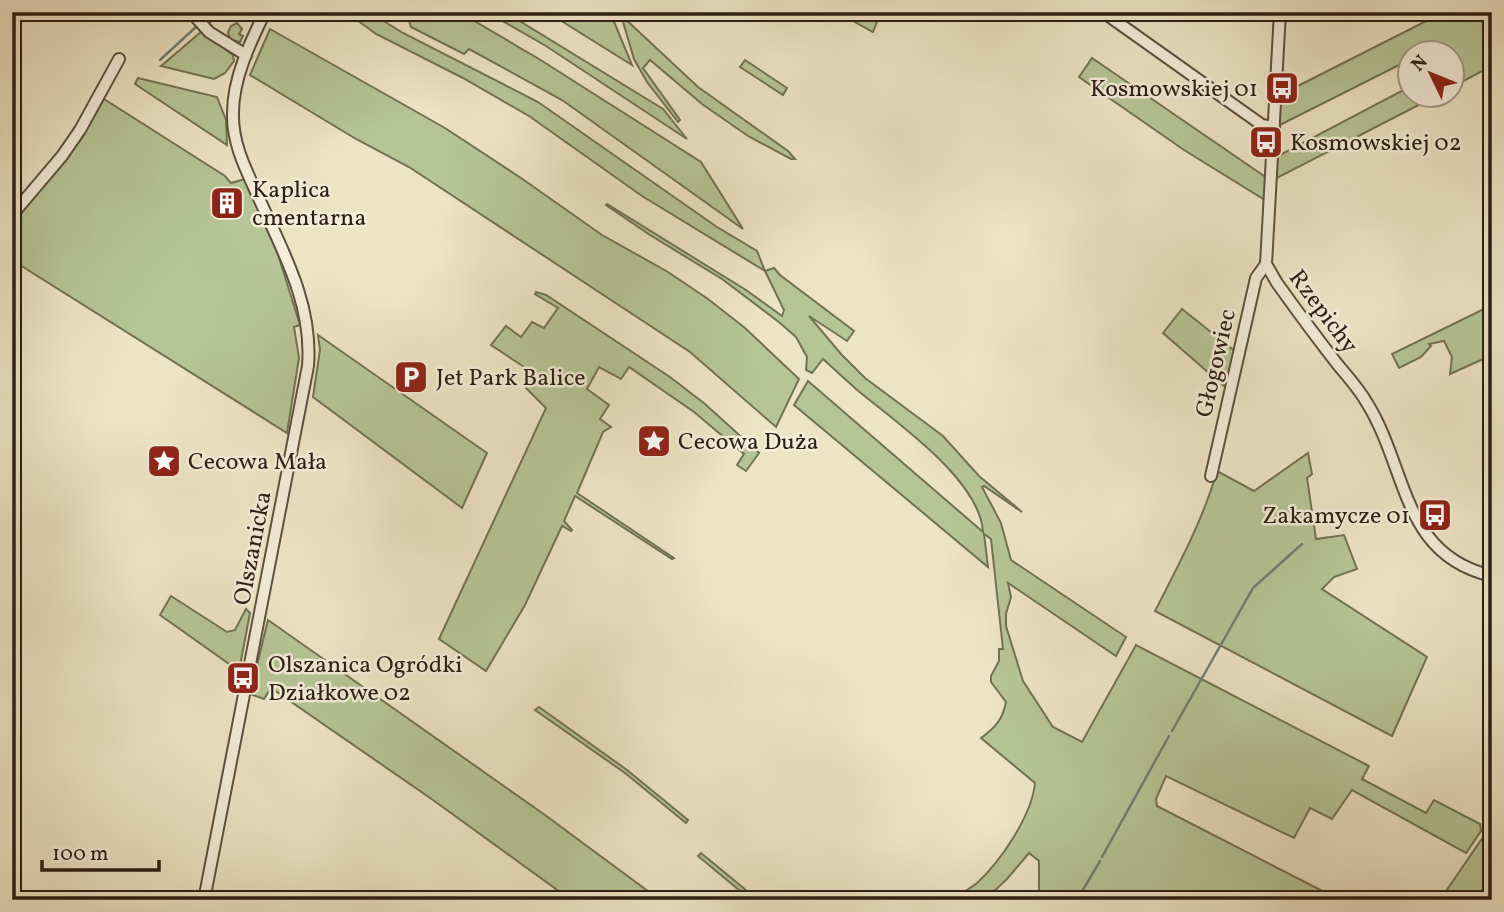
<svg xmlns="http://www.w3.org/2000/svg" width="1504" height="912" font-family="Vollkorn,serif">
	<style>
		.green { fill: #b6c596; stroke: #727254; stroke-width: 2 }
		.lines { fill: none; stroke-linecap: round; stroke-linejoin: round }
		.stream { stroke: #6e7f74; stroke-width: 2.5 }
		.minor-casing { stroke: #5e503f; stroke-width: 14 }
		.minor { stroke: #f3edd9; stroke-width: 10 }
		.labels { text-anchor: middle; stroke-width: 5; stroke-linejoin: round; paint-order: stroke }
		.poi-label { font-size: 24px; fill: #2e1e13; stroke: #f3edd9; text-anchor: start }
		.street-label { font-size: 24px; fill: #2e1e13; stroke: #f3edd9 }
	</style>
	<rect width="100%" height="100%" fill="#ede4c4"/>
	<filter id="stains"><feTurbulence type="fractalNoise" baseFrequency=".00286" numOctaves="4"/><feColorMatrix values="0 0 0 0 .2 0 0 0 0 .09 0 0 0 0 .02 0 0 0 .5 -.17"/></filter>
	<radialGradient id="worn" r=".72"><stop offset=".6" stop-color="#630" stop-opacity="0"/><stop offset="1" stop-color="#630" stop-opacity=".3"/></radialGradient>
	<!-- green -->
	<g class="green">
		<path d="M346 12H369L403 33 538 102 717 227 757 251 765 271 774 268 780 275 854 331 847 341 809 316 841 354 865 378 943 436 979 476 1022 512 984 486 982 487 1001 523 1011 560 1126 637 1116 656 1008 583 1011 597 1006 614V626L1023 681 1053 727 1082 742 1136 645 1369 766 1362 779 1426 813 1434 800 1480 824 1481 831 1466 853 1352 790 1332 819 1310 808 1294 838 1166 776 1156 799 1157 806 1340 900H1029L1039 892V861L1029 853 1007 879 985 900H955C961 892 970 889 977 883 1001 861 1032 815 1035 783L981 738C995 728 1003 719 1006 702L991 682V676L999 661V649H1003L991 539 984 534 988 567 794 405 808 381 983 532C980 479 894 421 856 389 845 379 834 369 823 359L812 373 806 370 807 357 796 337 780 323 722 279 650 235 606 205 607 204 746 290 782 316 784 310 765 271 642 196 529 116 463 78 376 34Z"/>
		<polygon points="396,12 459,12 539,59 701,162 743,229 562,100 469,49 464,54 411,27 409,21"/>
		<polygon points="487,12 505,12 663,109 687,139 546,46"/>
		<polygon points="547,12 610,12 632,65"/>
		<polygon points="837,12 881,12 873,32"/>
		<polygon points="1444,12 1492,12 1492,66 1452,87 1452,52 1410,52 1409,60 1278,126 1282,94"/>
		<polygon points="621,15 698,87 788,151 795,159 791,159 748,136 702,104 650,60 643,68 680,120 678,122 647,82 634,59"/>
		<polygon points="237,23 242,29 239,34 243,36 240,42 230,40 228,32 231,26"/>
		<polygon points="270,29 445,128 521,178 602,235 668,272 708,299 745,328 799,379 776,427 690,352 409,167 356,139 250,75"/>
		<polygon points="202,31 233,55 234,61 225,73 214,79 161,66"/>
		<polygon points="1092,58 1267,178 1265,200 1184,150 1079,77"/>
		<polygon points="745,60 787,88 783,95 740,67"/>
		<polygon points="138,78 217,97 226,120 227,145 135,84"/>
		<polygon points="1409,87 1410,94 1438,95 1277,178 1276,157"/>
		<polygon points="104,99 225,176 231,183 245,179 276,248 300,325 294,327 299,358 287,433 12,260 12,219 81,139"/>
		<polygon points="536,292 546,295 670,377 705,404 759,453 746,471 737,465 744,454 694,412 629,367 621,379 599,367 587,389 609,405 600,419 611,427 603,432 577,493 674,558 672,559 575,496 564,521 572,530 571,531 562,526 525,605 486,671 439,639 546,408 526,388 533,373 491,345 506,326 521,337 532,322 544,328 558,308 535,294"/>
		<polygon points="1492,305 1492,355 1450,374 1452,357 1444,341 1429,344 1431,346 1421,357 1399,368 1392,354"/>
		<polygon points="1182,309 1235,351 1225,387 1163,333"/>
		<polygon points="318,335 487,453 462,508 313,397 320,350"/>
		<path d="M1308 453 1312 474 1307 478 1316 539 1344 535 1357 569 1334 577 1322 589 1427 657 1392 736 1155 611C1178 566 1203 520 1217 471L1254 491Z"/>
		<polygon points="171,596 227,632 235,630 246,609 250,613 239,671 160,615"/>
		<polygon points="268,620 545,815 660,900 571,900 433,800 271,688 264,699 250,694"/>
		<polygon points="539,707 627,770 688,820 686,823 625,773 535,710"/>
		<polygon points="1492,824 1492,900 1440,900"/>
		<polygon points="701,853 758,900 751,900 698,856"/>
	</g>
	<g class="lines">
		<!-- stream -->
		<g class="stream">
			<polyline points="208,23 228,12"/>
			<polyline points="160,60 197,26"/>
			<polyline points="1172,731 1253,588 1302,544"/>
			<polyline points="1102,857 1169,736"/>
			<polyline points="1077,900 1100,861"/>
		</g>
		<!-- minor casing -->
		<g class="minor-casing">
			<g id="minor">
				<polyline points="191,12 209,32 246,55"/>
				<polyline points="1103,12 1262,125 1274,127"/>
				<path d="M1280 12 1266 264 1277 283C1297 311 1317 338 1338 365 1348 377 1359 389 1367 403 1408 469 1401 555 1492 576"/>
				<polyline points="12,215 62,156 80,130 119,59"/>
				<polyline points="1211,476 1256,278 1266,264"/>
				<path d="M204 900 308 366C313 303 282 250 257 194 245 168 232 142 233 113 233 78 250 43 265 12"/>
			</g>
		</g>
		<!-- minor -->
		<use href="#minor" class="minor"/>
	</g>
	<!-- icons -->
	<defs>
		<g id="bus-square" transform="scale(1.75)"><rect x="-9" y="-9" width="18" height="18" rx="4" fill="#8f2418" stroke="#f3edd9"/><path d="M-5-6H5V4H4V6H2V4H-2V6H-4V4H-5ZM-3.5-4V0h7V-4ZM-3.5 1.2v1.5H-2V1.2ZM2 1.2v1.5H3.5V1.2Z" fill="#fff"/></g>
		<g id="building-square" transform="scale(1.75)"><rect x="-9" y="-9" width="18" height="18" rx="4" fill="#8f2418" stroke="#f3edd9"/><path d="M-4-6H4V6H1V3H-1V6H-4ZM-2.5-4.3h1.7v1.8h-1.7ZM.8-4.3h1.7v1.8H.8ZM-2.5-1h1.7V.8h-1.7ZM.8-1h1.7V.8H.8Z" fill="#fff"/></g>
		<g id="parking-square" transform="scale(1.75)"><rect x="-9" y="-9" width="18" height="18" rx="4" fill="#8f2418" stroke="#f3edd9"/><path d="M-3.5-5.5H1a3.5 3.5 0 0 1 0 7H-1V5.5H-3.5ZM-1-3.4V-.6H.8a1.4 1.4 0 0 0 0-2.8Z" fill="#fff"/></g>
		<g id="sight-square" transform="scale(1.75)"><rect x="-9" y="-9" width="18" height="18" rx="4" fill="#8f2418" stroke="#f3edd9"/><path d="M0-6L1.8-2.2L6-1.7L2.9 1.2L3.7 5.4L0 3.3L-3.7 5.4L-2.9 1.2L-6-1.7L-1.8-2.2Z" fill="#fff"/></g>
	</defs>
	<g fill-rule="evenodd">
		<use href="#bus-square" x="1282" y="88"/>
		<use href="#bus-square" x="1266" y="142"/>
		<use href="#building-square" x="227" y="203"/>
		<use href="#parking-square" x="411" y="377"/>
		<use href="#sight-square" x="654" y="441"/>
		<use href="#sight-square" x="164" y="461"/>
		<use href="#bus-square" x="1435" y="515"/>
		<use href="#bus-square" x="243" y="678"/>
	</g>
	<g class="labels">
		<!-- poi labels -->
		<g class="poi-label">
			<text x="1258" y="96" text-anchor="end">Kosmowskiej 01</text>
			<text x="1290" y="150">Kosmowskiej 02</text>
			<text x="252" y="197">Kaplica<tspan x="252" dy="28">cmentarna</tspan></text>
			<text x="436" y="385">Jet Park Balice</text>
			<text x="678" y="449">Cecowa Duża</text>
			<text x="188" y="469">Cecowa Mała</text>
			<text x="1410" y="523" text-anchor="end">Zakamycze 01</text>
			<text x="268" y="672">Olszanica Ogródki<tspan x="268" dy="28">Działkowe 02</tspan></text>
		</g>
		<!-- street labels -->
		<g class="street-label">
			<text transform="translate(1324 311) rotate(53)" y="8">Rzepichy</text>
			<text transform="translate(1215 363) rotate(-77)" y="8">Głogowiec</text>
			<text transform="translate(252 548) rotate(-79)" y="8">Olszanicka</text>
		</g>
	</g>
	<!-- margin -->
	<rect width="1504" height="912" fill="none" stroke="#ede4c4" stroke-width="42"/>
	<rect x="14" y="14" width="1476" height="884" fill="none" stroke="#2e1e13" stroke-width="3.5"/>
	<rect x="21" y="21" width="1462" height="870" fill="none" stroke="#2e1e13" stroke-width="2"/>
	<!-- north arrow -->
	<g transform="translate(1431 74) rotate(313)"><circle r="33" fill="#f3edd9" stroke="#a49a8a" stroke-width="2"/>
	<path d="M0-5L12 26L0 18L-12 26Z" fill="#8f2418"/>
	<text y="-10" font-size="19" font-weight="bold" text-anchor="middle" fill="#2e1e13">N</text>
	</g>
	<!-- scale -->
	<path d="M42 860v10h117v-10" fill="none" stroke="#2e1e13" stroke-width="3.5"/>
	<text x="52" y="860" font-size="21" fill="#2e1e13" stroke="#f3edd9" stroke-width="5" paint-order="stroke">100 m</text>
	<rect width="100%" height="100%" filter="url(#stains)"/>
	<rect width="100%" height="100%" fill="url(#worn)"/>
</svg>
